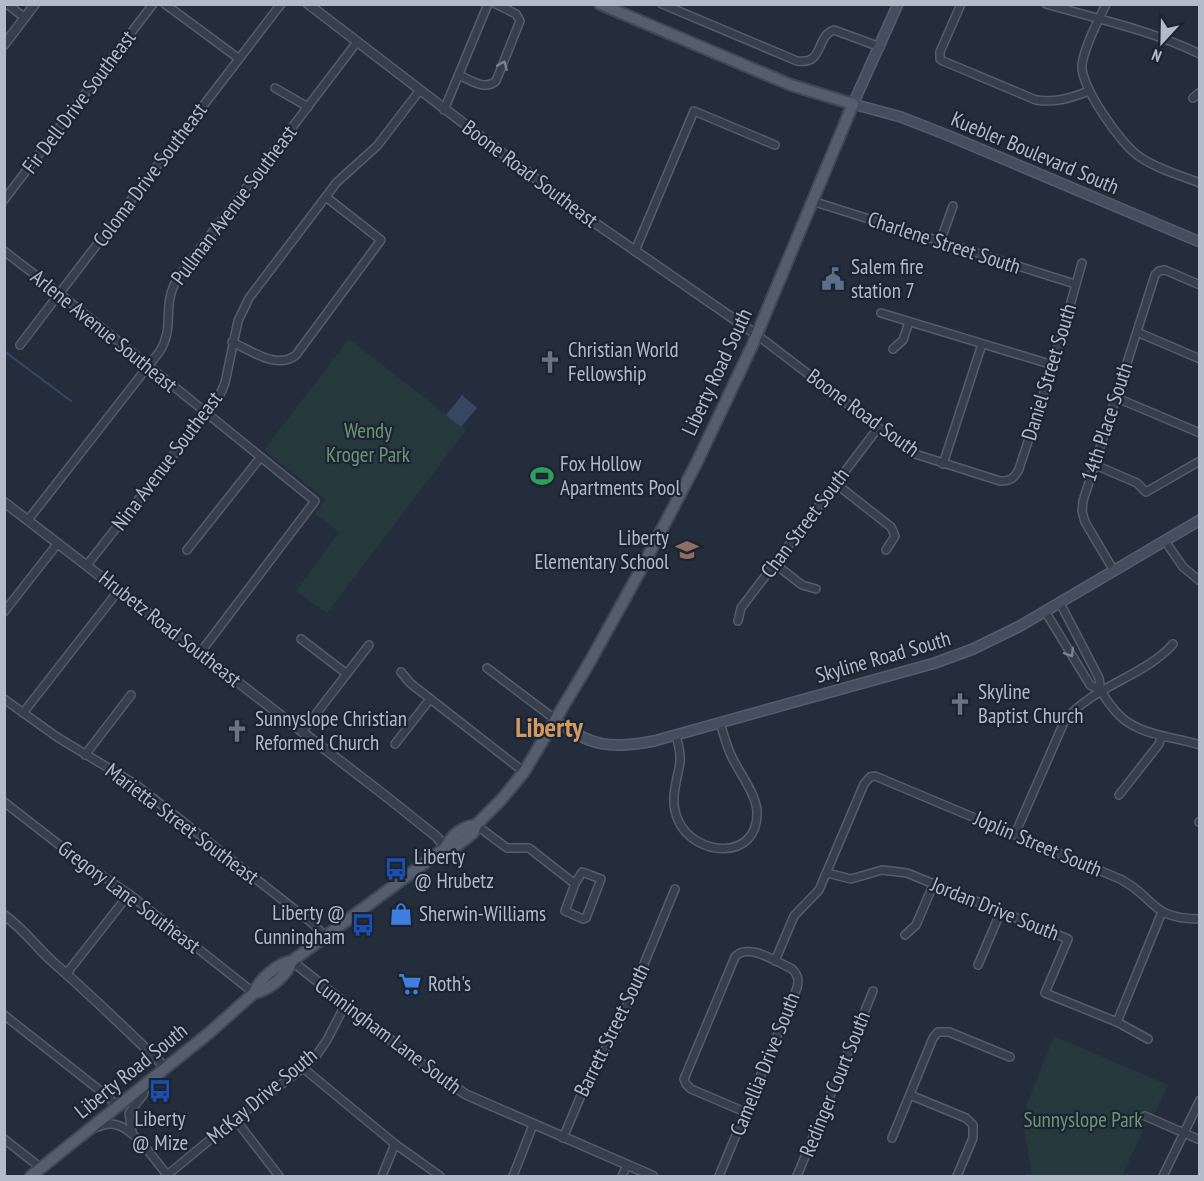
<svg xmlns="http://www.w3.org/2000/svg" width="1204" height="1181" font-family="'PT Sans Narrow',sans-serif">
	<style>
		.green { fill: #25393d }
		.water { fill: #374763 }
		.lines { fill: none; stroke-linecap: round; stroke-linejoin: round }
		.stream { stroke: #374763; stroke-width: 2 }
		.minor-casing { stroke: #555d6a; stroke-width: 10 }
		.tertiary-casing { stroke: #555d6a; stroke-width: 11 }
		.secondary-casing { stroke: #555d6a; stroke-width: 12 }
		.primary-casing { stroke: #404855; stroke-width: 14 }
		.minor { stroke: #373f4c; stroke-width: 7 }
		.tertiary { stroke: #373f4c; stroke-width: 8 }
		.secondary { stroke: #454e5f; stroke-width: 9 }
		.primary { stroke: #555e6c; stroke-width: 10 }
		.oneway { stroke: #7b8390 }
		.labels { text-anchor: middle; stroke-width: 4.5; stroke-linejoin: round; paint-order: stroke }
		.street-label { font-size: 21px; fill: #b3bac8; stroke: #1c2431 }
		.poi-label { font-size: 21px; fill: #b3bac8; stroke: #1c2431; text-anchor: start }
		.park-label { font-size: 21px; fill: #6a9877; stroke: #1c2431 }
		.district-label { font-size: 27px; font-weight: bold; fill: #d39963; stroke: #1c2431 }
	</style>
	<rect width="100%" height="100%" fill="#232d3c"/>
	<!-- green -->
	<g class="green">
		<polygon points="349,339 466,430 327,613 296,591 339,532 315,514 325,499 264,450"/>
		<polygon points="1054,1036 1168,1085 1154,1114 1144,1111 1139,1121 1146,1125 1122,1176 1032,1176 1024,1129 1027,1104"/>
	</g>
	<!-- water -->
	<polygon class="water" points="462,395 477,408 461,427 446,415"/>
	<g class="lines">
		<!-- stream -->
		<polyline class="stream" points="4,351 71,401"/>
		<!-- minor casing -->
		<g class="minor-casing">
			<g id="minor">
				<polyline points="7,4 25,18"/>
				<polyline points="165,4 238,58"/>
				<path d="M662 4 797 61C825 65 815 36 834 30L880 47"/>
				<path d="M961 4 940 52V59L943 61 1036 100C1055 103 1071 98 1089 91"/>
				<path d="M1046 4C1098 19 1150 30 1200 54"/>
				<path d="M1106 4C1098 21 1084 47 1082 65 1080 86 1122 146 1140 157 1157 169 1180 175 1200 183"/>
				<path d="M459 75C470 80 485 91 496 81L520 21 516 14 496 4"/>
				<polyline points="275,88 308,107"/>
				<polyline points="1193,98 1200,92"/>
				<polyline points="444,110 488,4"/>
				<polyline points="4,200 153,4"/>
				<polyline points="812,201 1075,284"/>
				<polyline points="940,242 953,206"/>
				<polyline points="4,251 60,294 315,501 200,653"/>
				<polyline points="635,251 694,111 775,145"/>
				<polyline points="881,313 1053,365"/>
				<polyline points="1137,332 1200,359"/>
				<path d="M757 335 912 453 1000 481C1010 481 1014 479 1019 469L1053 365 1082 263"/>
				<path d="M232 342C252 351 277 370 296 355L381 240 326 197"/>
				<polyline points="20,345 281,4"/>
				<polyline points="893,349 903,340 909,322"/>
				<polyline points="1117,398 1200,433"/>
				<polyline points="943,464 982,344"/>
				<polyline points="1093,464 1137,483 1146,492 1200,461"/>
				<polyline points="835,483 891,527 895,536 886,550"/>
				<path d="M28 520 160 351C176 325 160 305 179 276L357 42"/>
				<polyline points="1165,541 1183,567 1200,581"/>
				<polyline points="187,550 260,458"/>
				<polyline points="775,564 802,585 816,589"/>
				<polyline points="87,565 219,397 225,383 238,321 249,298 337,182 377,146 420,90"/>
				<polyline points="1114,571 1085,522 1082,511 1083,501 1155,275 1159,271 1165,270 1200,285"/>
				<path d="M1060 603 1099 678C1100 691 1104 697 1112 707 1133 736 1168 735 1200 745"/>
				<polyline points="1045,611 1090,685 1100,690"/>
				<polyline points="4,612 58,543"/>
				<polyline points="738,621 741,608 878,428"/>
				<polyline points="301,639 347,674"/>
				<polyline points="487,668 556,720"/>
				<polyline points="401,672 410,683 524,772"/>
				<polyline points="4,699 57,737 135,784 312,923 324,935"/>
				<polyline points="23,713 119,590"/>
				<polyline points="302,732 369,645"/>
				<path d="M676 735C678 744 681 753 680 762 677 783 669 799 678 820 694 857 759 862 757 811 756 793 737 770 730 753 726 743 723 733 720 722"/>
				<polyline points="395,744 430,699"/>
				<polyline points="85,755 131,695"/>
				<polyline points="1119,795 1159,744 1161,737"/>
				<polyline points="4,802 71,854 129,894 254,993"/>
				<polyline points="1199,822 1200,822"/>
				<polyline points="476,825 507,848 529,848 575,884 565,911 583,919 586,918 601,879 582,872 575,884"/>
				<path d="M1015 834 1065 720C1095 685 1145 676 1173 644"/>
				<polyline points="827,873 851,879 882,870 907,873 1068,939 1045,993 1117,1022 1148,1039"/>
				<polyline points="905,935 916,925 934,883"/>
				<path d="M775 961 794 916 819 890 864 784 870 777 875 776 1120 879C1156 897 1149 919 1200 919"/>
				<polyline points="978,965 1001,911"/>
				<polyline points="67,973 129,894"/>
				<polyline points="4,1015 107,1096 118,1107"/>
				<polyline points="1117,1022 1162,912"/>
				<polyline points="303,1068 395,1144 440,1176"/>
				<polyline points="910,1095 966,1118 973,1125 973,1138 957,1176"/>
				<polyline points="1145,1116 1200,1140"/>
				<polyline points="235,1119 279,1176"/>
				<path d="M92 1129C98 1127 104 1124 110 1124 132 1123 155 1161 168 1176"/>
				<polyline points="132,1132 129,1113 143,1095 147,1084"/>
				<polyline points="563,1138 587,1081 618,1027 675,889"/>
				<polyline points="892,1138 933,1038 938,1032 949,1032 1010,1057"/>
				<polyline points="4,1139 41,1168"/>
				<polyline points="166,1176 235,1119 303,1068 316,1056 327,1040 345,1005"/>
				<polyline points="382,1176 395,1144"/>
				<polyline points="513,1176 533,1125"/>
				<polyline points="622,1176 627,1165"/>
				<path d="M719 1176 797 988C799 980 798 975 792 969 777 962 748 942 735 957L684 1079 686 1084 691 1089 745 1112"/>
				<polyline points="797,1176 873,991"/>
				<polyline points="1163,1176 1200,1100"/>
			</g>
		</g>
		<!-- tertiary casing -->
		<g class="tertiary-casing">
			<g id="tertiary">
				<polyline points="308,4 582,214 757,335"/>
				<polyline points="4,45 35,4"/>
				<polyline points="4,502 383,794 437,837 445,848"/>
				<path d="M4 915C25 930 36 947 54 963 93 997 129 1032 166 1068"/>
				<polyline points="292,961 412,1057 465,1094 653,1176"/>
			</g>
		</g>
		<!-- secondary casing -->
		<g class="secondary-casing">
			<g id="secondary">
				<polyline points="898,4 853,104 901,117 947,135 1200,242"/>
				<path d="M556 720C589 747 613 749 654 741L935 663 973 649 1020 626 1200 520"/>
			</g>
		</g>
		<!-- primary casing -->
		<g class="primary-casing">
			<g id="primary">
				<polyline points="445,848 454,848 473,833 476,825 501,800 524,772 588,665 639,573 697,462 752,346 853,104 791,85 600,4"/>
				<path d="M254 993C270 990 287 975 292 961"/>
				<path d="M31 1176 209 1033 254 993C259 979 278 963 292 961L445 848C451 836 462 826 476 825"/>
			</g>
		</g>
		<!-- minor -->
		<use href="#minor" class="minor"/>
		<!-- tertiary -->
		<use href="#tertiary" class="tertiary"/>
		<!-- secondary -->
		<use href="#secondary" class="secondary"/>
		<!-- primary -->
		<use href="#primary" class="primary"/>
	</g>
	<!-- one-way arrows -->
	<defs><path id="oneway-chevron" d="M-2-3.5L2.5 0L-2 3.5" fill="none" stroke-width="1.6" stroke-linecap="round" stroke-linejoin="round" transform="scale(1.5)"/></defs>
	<g class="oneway">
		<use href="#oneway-chevron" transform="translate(503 65) rotate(-67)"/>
		<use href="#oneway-chevron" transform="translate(1070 653) rotate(58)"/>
	</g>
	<!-- icons -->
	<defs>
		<g id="civic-bare" transform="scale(1.8)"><path d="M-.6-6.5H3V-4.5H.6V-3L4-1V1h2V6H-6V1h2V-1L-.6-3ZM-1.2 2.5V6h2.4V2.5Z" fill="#5c6f8a" stroke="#1c2431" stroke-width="2.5" paint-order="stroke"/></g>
		<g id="church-bare" transform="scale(1.8)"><path d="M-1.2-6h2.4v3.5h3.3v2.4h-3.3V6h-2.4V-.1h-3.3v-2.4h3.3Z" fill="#6b7280" stroke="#1c2431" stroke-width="2.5" paint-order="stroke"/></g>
		<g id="stadium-bare" transform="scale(1.8)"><path d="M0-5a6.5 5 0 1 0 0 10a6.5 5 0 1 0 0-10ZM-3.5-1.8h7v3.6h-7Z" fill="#2e9e5b" stroke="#1c2431" stroke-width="2.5" paint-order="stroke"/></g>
		<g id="school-bare" transform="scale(1.8)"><path d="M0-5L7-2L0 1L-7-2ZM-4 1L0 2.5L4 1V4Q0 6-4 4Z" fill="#8d6e63" stroke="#1c2431" stroke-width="2.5" paint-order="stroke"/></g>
		<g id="bus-bare" transform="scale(1.8)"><path d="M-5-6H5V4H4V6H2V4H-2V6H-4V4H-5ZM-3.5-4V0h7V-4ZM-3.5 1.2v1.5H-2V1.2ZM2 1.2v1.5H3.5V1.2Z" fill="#1a4fb4" stroke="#1c2431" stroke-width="2.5" paint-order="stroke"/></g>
		<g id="shop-bare" transform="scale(1.8)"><path d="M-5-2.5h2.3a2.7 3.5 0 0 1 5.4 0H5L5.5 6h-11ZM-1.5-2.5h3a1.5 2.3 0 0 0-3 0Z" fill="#3f7fe0" stroke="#1c2431" stroke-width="2.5" paint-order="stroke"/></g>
		<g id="supermarket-bare" transform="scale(1.8)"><path d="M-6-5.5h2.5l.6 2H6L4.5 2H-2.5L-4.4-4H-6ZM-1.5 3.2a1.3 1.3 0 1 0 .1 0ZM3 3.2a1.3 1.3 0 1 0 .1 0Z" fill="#3f7fe0" stroke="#1c2431" stroke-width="2.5" paint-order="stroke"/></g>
	</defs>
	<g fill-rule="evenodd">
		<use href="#civic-bare" x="833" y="279"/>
		<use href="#church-bare" x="550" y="362"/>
		<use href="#stadium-bare" x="542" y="476"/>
		<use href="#school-bare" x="687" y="550"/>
		<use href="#church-bare" x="960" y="704"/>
		<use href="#church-bare" x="237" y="731"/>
		<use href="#bus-bare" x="396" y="869"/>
		<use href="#shop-bare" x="401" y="914"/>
		<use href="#bus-bare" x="363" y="925"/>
		<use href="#supermarket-bare" x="410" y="984"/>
		<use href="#bus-bare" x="160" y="1091"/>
	</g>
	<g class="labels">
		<!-- street labels -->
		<g class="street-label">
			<text transform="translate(79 102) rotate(-53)" y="7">Fir Dell Drive Southeast</text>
			<text transform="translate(1035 153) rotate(23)" y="7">Kuebler Boulevard South</text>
			<text transform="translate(530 174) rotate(37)" y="7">Boone Road Southeast</text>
			<text transform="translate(150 175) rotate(-53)" y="7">Coloma Drive Southeast</text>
			<text transform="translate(234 205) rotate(-53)" y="7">Pullman Avenue Southeast</text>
			<text transform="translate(944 243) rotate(18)" y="7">Charlene Street South</text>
			<text transform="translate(104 331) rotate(39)" y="7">Arlene Avenue Southeast</text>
			<text transform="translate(717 372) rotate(-65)" y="7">Liberty Road South</text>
			<text transform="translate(1049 372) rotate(-73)" y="7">Daniel Street South</text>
			<text transform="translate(863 413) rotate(36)" y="7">Boone Road South</text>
			<text transform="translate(1107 422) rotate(-72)" y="7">14th Place South</text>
			<text transform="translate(167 461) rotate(-53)" y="7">Nina Avenue Southeast</text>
			<text transform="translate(805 523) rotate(-53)" y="7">Chan Street South</text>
			<text transform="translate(170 629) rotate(38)" y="7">Hrubetz Road Southeast</text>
			<text transform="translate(883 657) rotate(-16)" y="7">Skyline Road South</text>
			<text transform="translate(182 824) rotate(37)" y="7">Marietta Street Southeast</text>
			<text transform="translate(1038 844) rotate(23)" y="7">Joplin Street South</text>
			<text transform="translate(129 897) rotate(37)" y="7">Gregory Lane Southeast</text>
			<text transform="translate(995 909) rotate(22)" y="7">Jordan Drive South</text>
			<text transform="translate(612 1030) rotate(-64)" y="7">Barrett Street South</text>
			<text transform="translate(388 1036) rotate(37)" y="7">Cunningham Lane South</text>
			<text transform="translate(765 1064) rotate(-68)" y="7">Camellia Drive South</text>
			<text transform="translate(131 1071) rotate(-39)" y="7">Liberty Road South</text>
			<text transform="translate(835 1084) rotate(-68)" y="7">Redinger Court South</text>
			<text transform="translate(262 1096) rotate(-40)" y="7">McKay Drive South</text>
		</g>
		<!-- poi labels -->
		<g class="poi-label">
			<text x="851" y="274">Salem fire<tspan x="851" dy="24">station 7</tspan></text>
			<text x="568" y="357">Christian World<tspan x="568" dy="24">Fellowship</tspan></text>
			<text x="560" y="471">Fox Hollow<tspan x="560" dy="24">Apartments Pool</tspan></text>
			<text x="669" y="545" text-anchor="end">Liberty<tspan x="669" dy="24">Elementary School</tspan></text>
			<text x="978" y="699">Skyline<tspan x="978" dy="24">Baptist Church</tspan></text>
			<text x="255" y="726">Sunnyslope Christian<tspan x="255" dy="24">Reformed Church</tspan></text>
			<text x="414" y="864">Liberty<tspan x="414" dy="24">@ Hrubetz</tspan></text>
			<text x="345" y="920" text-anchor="end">Liberty @<tspan x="345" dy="24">Cunningham</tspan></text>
			<text x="419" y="921">Sherwin-Williams</text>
			<text x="428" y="991">Roth's</text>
			<text x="160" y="1126" text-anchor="middle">Liberty<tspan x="160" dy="24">@ Mize</tspan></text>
		</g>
		<!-- park labels -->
		<g class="park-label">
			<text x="368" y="438">Wendy<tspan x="368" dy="24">Kroger Park</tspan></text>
			<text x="1083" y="1127">Sunnyslope Park</text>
		</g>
		<!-- district labels -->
		<g class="district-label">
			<text x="549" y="737">Liberty</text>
		</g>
	</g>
	<!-- border -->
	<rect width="1204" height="1181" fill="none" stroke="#b3bac8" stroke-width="12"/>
	<!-- north arrow -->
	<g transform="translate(1162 42) rotate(202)" stroke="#1c2431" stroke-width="4.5" paint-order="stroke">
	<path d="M0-4.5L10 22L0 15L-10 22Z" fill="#b3bac8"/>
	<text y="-9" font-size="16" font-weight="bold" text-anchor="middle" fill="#b3bac8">N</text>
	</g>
</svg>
